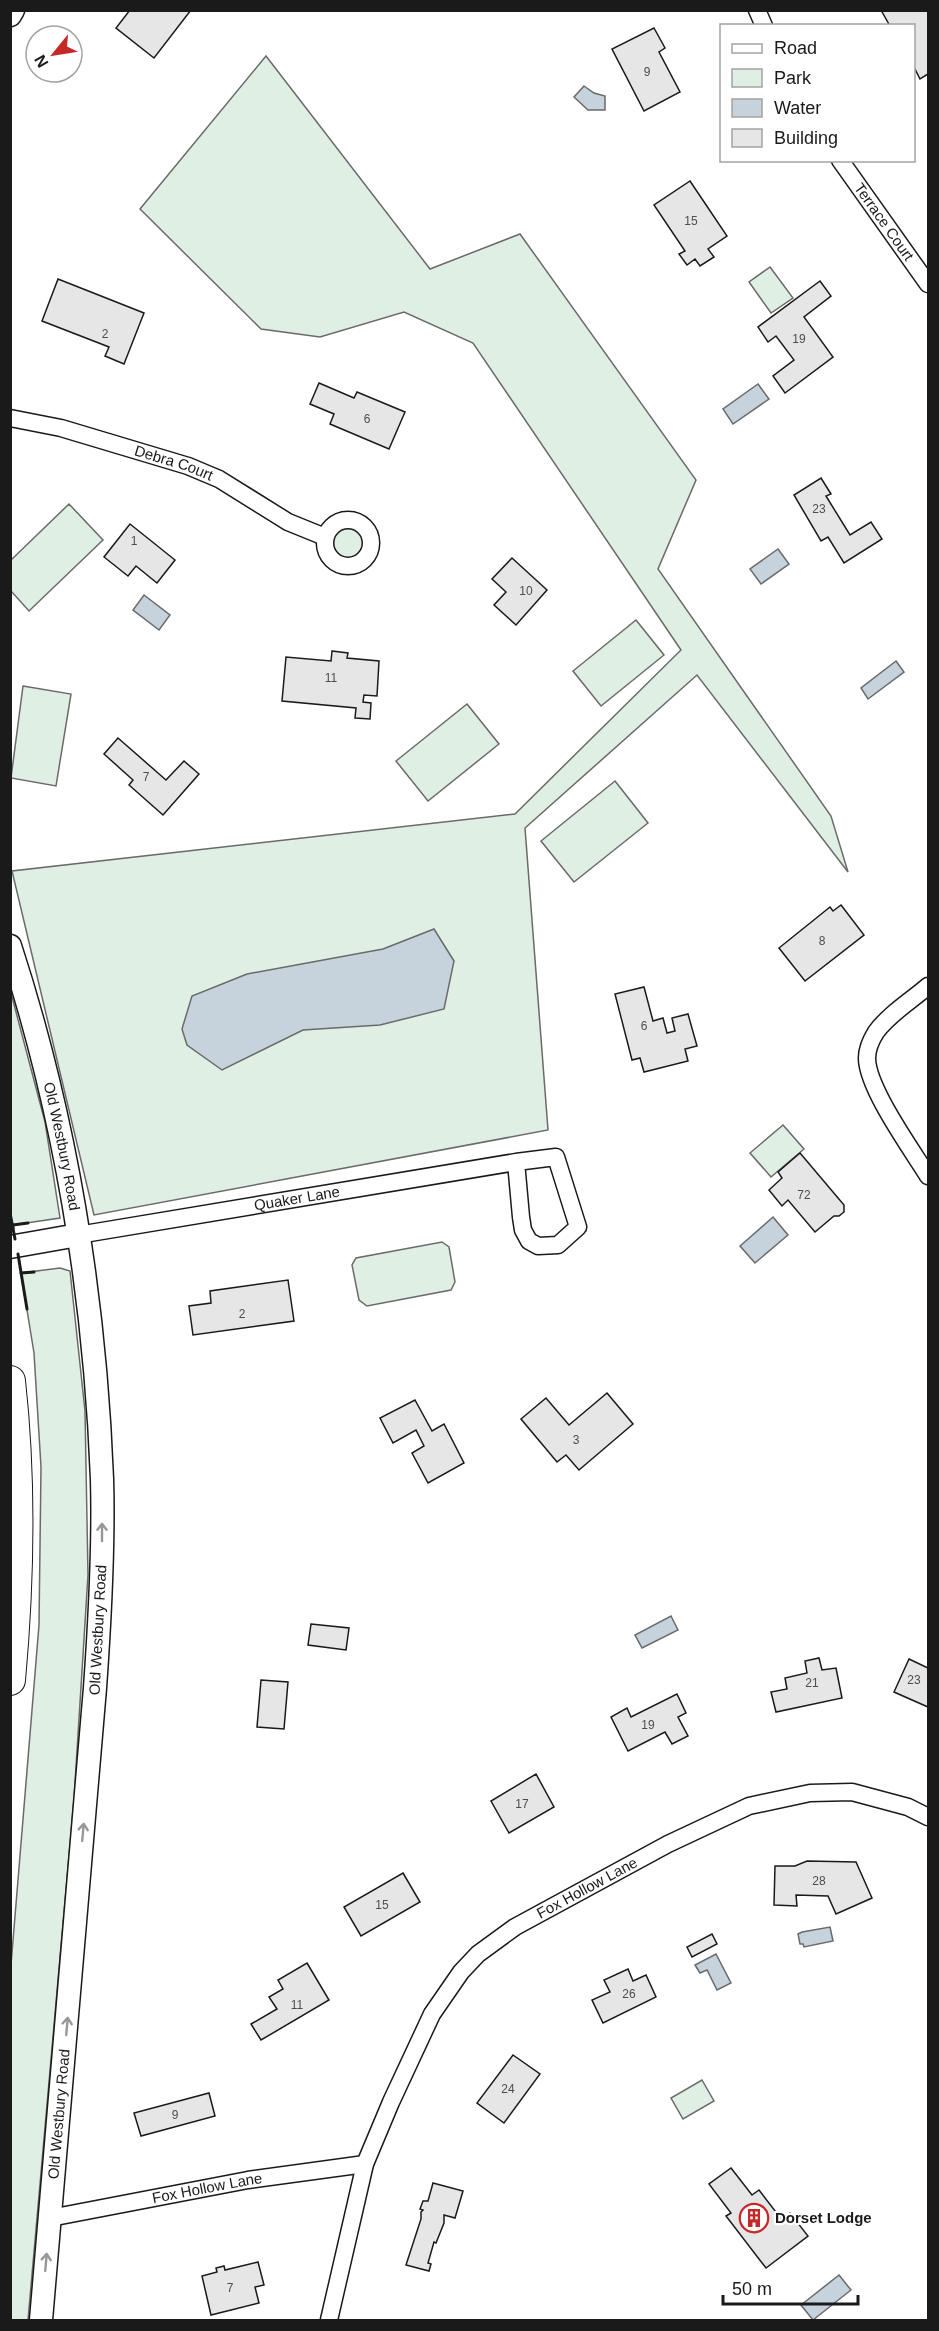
<svg xmlns="http://www.w3.org/2000/svg" width="939" height="2331" font-family="Arial,sans-serif">
	<style>
		.green { fill: #e0efe3; stroke: #6a6a6a; stroke-width: 1.5 }
		.water { fill: #c6d2dc; stroke: #6a6a6a; stroke-width: 1.5 }
		.building { fill: #e6e6e6; stroke: #1a1a1a; stroke-width: 1.5 }
		.lines { fill: none; stroke-linecap: round; stroke-linejoin: round }
		.street-casing { stroke: #1a1a1a; stroke-width: 19 }
		.secondary-casing { stroke: #1a1a1a; stroke-width: 25 }
		.highway-casing { stroke: #1a1a1a; stroke-width: 32 }
		.street { stroke: #fff; stroke-width: 16 }
		.secondary { stroke: #fff; stroke-width: 22 }
		.highway { stroke: #fff; stroke-width: 30 }
		.wall { stroke: #1a1a1a; stroke-width: 3 }
		.oneway { stroke: #989898 }
		.labels { text-anchor: middle; stroke-width: 4.5; stroke-linejoin: round; paint-order: stroke }
		.number-label { font-size: 12px; fill: #4d4d4d }
		.street-label { font-size: 15px; fill: #1a1a1a; stroke: #fff }
		.poi-label { font-size: 15px; font-weight: bold; fill: #1a1a1a; stroke: #fff; text-anchor: start }
	</style>
	<rect width="100%" height="100%" fill="#fff"/>
	<!-- green -->
	<g class="green">
		<polygon points="266,56 430,269 520,234 696,480 658,569 831,816 848,872 697,675 525,828 548,1130 94,1215 12,871 515,814 681,650 473,343 404,312 320,337 261,329 140,209"/>
		<polygon points="770,267 793,298 771,313 749,282"/>
		<polygon points="69,504 103,540 29,611 11,591 11,560"/>
		<circle cx="348" cy="543" r="15"/>
		<polygon points="636,620 664,655 601,706 573,671"/>
		<polygon points="23,686 71,694 56,786 11,778"/>
		<polygon points="467,704 499,744 428,801 396,761"/>
		<polygon points="615,781 648,823 574,882 541,841"/>
		<polygon points="11,993 45,1122 60,1218 13,1225 10,1213"/>
		<polygon points="783,1125 804,1149 771,1177 750,1153"/>
		<polygon points="442,1242 449,1247 455,1282 451,1290 367,1306 359,1300 352,1265 356,1258"/>
		<polygon points="60,1268 70,1271 85,1411 88,1575 74,1799 28,2320 11,2320 10,1977 39,1625 41,1467 34,1353 21,1273"/>
		<polygon points="702,2080 714,2101 683,2119 671,2098"/>
	</g>
	<!-- water -->
	<g class="water">
		<polygon points="584,86 594,93 605,96 605,110 588,110 574,97"/>
		<polygon points="758,384 769,399 733,424 723,409"/>
		<polygon points="778,549 789,564 761,584 750,569"/>
		<polygon points="144,595 170,615 159,630 133,610"/>
		<polygon points="896,661 904,672 868,699 861,688"/>
		<polygon points="434,929 454,961 444,1009 380,1025 303,1030 222,1070 187,1045 182,1029 192,996 247,974 383,949"/>
		<polygon points="773,1217 788,1235 755,1263 740,1246"/>
		<polygon points="671,1616 678,1630 642,1648 635,1635"/>
		<polygon points="830,1927 833,1941 804,1947 803,1944 800,1944 798,1934 802,1932"/>
		<polygon points="716,1954 731,1983 717,1990 707,1970 700,1973 695,1965"/>
		<polygon points="839,2275 851,2290 813,2320 801,2305"/>
	</g>
	<!-- building -->
	<g class="building">
		<polygon points="130,10 191,10 154,58 116,28"/>
		<polygon points="881,10 928,10 928,74 920,79 914,67 914,26 890,26"/>
		<polygon points="654,28 665,48 659,52 680,92 644,111 612,49"/>
		<polygon points="690,181 727,236 708,249 714,257 700,266 695,259 687,265 679,254 685,251 654,205"/>
		<polygon points="58,279 144,313 124,364 105,356 109,347 42,321"/>
		<polygon points="820,281 831,296 804,317 833,357 785,393 773,376 794,360 776,336 768,342 758,327"/>
		<polygon points="319,383 354,398 357,392 405,412 389,449 330,424 334,414 310,404"/>
		<polygon points="821,478 831,494 826,496 850,535 871,522 882,539 844,563 828,537 821,541 794,495"/>
		<polygon points="130,524 175,560 157,583 136,566 128,576 104,557"/>
		<polygon points="512,558 547,590 516,625 494,605 506,592 492,579"/>
		<polygon points="332,651 348,653 347,658 379,661 377,696 364,695 363,702 371,703 370,719 355,718 356,708 282,701 286,657 331,661"/>
		<polygon points="118,738 166,780 184,761 199,774 163,815 129,785 133,780 104,754"/>
		<polygon points="841,905 864,935 805,981 779,948 830,907 833,911"/>
		<polygon points="644,987 653,1021 663,1018 667,1033 675,1031 672,1018 688,1014 697,1046 685,1049 688,1061 644,1072 640,1058 632,1060 615,994"/>
		<polygon points="800,1153 844,1205 844,1212 839,1216 834,1216 815,1232 788,1200 782,1206 769,1190 782,1178 778,1172"/>
		<polygon points="288,1280 294,1321 193,1335 189,1306 211,1303 210,1291"/>
		<polygon points="607,1393 633,1424 579,1470 566,1455 557,1462 521,1419 546,1398 569,1425"/>
		<polygon points="415,1400 432,1431 444,1424 464,1463 428,1483 412,1453 424,1446 416,1430 393,1443 380,1418"/>
		<polygon points="311,1624 349,1628 346,1650 308,1645"/>
		<polygon points="819,1658 822,1670 836,1668 842,1698 776,1712 771,1692 787,1689 785,1678 807,1673 805,1661"/>
		<polygon points="909,1659 928,1668 928,1707 894,1692"/>
		<polygon points="261,1680 288,1682 284,1729 257,1727"/>
		<polygon points="677,1694 686,1713 678,1717 688,1736 672,1744 665,1732 628,1751 611,1717 627,1708 631,1717"/>
		<polygon points="536,1774 554,1807 509,1833 491,1801"/>
		<polygon points="807,1861 856,1862 872,1898 836,1914 828,1896 796,1895 797,1906 774,1905 775,1866 795,1866"/>
		<polygon points="403,1873 420,1902 361,1936 344,1907"/>
		<polygon points="712,1934 717,1944 692,1957 687,1947"/>
		<polygon points="307,1963 329,2000 261,2040 251,2024 277,2009 269,1997 283,1989 278,1980"/>
		<polygon points="628,1969 633,1981 646,1975 656,1997 603,2023 592,2000 610,1992 604,1980"/>
		<polygon points="513,2055 540,2074 504,2123 477,2103"/>
		<polygon points="209,2093 215,2116 141,2136 134,2113"/>
		<polygon points="731,2168 752,2195 759,2190 782,2220 790,2213 808,2236 766,2268 726,2216 731,2213 709,2184"/>
		<polygon points="433,2183 463,2191 455,2218 444,2215 444,2223 436,2243 434,2242 428,2263 431,2264 429,2271 406,2265 421,2219 421,2212 423,2210 420,2209 423,2201 428,2201"/>
		<polygon points="258,2262 264,2285 255,2287 259,2303 211,2315 202,2276 217,2272 216,2268 224,2266 225,2270"/>
	</g>
	<g class="lines">
		<!-- street casing -->
		<g class="street-casing">
			<g id="street">
				<polyline points="757,10 764,26"/>
				<path id="s1" d="M840 160 928 284"/>
				<path id="s2" d="M10 418 61 428 188 466 219 479 288 522 325 537"/>
				<circle cx="348" cy="543" r="23"/>
				<path d="M928 986C912 1000 889 1014 876 1032 871 1040 867 1049 867 1058 867 1088 912 1150 928 1176"/>
				<path id="s3" d="M78 1235 516 1162 556 1157 578 1227 558 1245 538 1246 529 1241 523 1230 521 1217 516 1162"/>
				<path id="s4" d="M50 2218 248 2180 365 2164"/>
				<path id="s5" d="M329 2320 365 2164 391 2102 432 2014 461 1972 478 1954 515 1927 668 1844 749 1806 810 1793 852 1792 908 1807 928 1817"/>
			</g>
		</g>
		<!-- secondary casing -->
		<g class="secondary-casing">
			<g id="secondary">
				<polyline points="10,15 13,10"/>
				<path id="s6" d="M10 946C66 1118 95 1299 102 1479 104 1548 100 1618 95 1688L41 2320"/>
				<polyline points="10,1247 78,1235"/>
			</g>
		</g>
		<!-- highway casing -->
		<g class="highway-casing">
			<path id="highway" d="M10 1381C21 1480 19 1581 10 1680"/>
		</g>
		<!-- street -->
		<use href="#street" class="street"/>
		<!-- secondary -->
		<use href="#secondary" class="secondary"/>
		<!-- highway -->
		<use href="#highway" class="highway"/>
		<!-- wall -->
		<g class="wall">
			<polyline points="10,1213 15,1239"/>
			<polyline points="13,1228 13,1225 28,1223"/>
			<polyline points="18,1254 27,1309"/>
			<polyline points="21,1273 34,1272"/>
		</g>
	</g>
	<!-- one-way arrows -->
	<defs><path id="oneway-shaft" d="M-6 0H5M1.5-3L5.5 0L1.5 3" fill="none" stroke-width="1.6" stroke-linecap="round" stroke-linejoin="round" transform="scale(1.5)"/></defs>
	<g class="oneway">
		<use href="#oneway-shaft" transform="translate(102 1532) rotate(-90)"/>
		<use href="#oneway-shaft" transform="translate(83 1832) rotate(-85)"/>
		<use href="#oneway-shaft" transform="translate(67 2026) rotate(-85)"/>
		<use href="#oneway-shaft" transform="translate(46 2262) rotate(-85)"/>
	</g>
	<!-- icons -->
	<defs>
		<g id="building-ring" transform="scale(1.5)"><circle r="9.5" fill="#fff" stroke="#c62828" stroke-width="1.5"/><path d="M-4-6H4V6H1V3H-1V6H-4ZM-2.5-4.3h1.7v1.8h-1.7ZM.8-4.3h1.7v1.8H.8ZM-2.5-1h1.7V.8h-1.7ZM.8-1h1.7V.8H.8Z" fill="#c62828"/></g>
	</defs>
	<g fill-rule="evenodd">
		<use href="#building-ring" x="754" y="2218"/>
	</g>
	<g class="labels">
		<!-- number labels -->
		<g class="number-label">
			<text x="647" y="76">9</text>
			<text x="691" y="225">15</text>
			<text x="105" y="338">2</text>
			<text x="799" y="343">19</text>
			<text x="367" y="423">6</text>
			<text x="819" y="513">23</text>
			<text x="134" y="545">1</text>
			<text x="526" y="595">10</text>
			<text x="331" y="682">11</text>
			<text x="146" y="781">7</text>
			<text x="822" y="945">8</text>
			<text x="644" y="1030">6</text>
			<text x="804" y="1199">72</text>
			<text x="242" y="1318">2</text>
			<text x="576" y="1444">3</text>
			<text x="914" y="1684">23</text>
			<text x="812" y="1687">21</text>
			<text x="648" y="1729">19</text>
			<text x="522" y="1808">17</text>
			<text x="819" y="1885">28</text>
			<text x="382" y="1909">15</text>
			<text x="629" y="1998">26</text>
			<text x="297" y="2009">11</text>
			<text x="508" y="2093">24</text>
			<text x="175" y="2119">9</text>
			<text x="230" y="2292">7</text>
		</g>
		<!-- street labels -->
		<g class="street-label">
			<text dy="5" stroke="none"><textPath href="#s1" startOffset="76">Terrace Court</textPath></text>
			<text dy="5" stroke="none"><textPath href="#s2" startOffset="170">Debra Court</textPath></text>
			<text dy="5" stroke="none"><textPath href="#s6" startOffset="207">Old Westbury Road</textPath></text>
			<text dy="5" stroke="none"><textPath href="#s3" startOffset="222">Quaker Lane</textPath></text>
			<text transform="translate(98 1630) rotate(-87)" y="5">Old Westbury Road</text>
			<text dy="5" stroke="none"><textPath href="#s5" startOffset="528">Fox Hollow Lane</textPath></text>
			<text transform="translate(59 2114) rotate(-85)" y="5">Old Westbury Road</text>
			<text dy="5" stroke="none"><textPath href="#s4" startOffset="160">Fox Hollow Lane</textPath></text>
		</g>
		<!-- poi labels -->
		<g class="poi-label">
			<text x="775" y="2223">Dorset Lodge</text>
		</g>
	</g>
	<!-- border -->
	<rect width="939" height="2331" fill="none" stroke="#1a1a1a" stroke-width="24"/>
	<!-- legend -->
	<rect x="720" y="24" width="195" height="138" fill="#ffffff" stroke="#a3a3a3" stroke-width="1.5"/>
	<rect x="732" y="44" width="30" height="9" fill="#ffffff" stroke="#a3a3a3" stroke-width="1.5"/>
	<text x="774" y="54" font-size="18" fill="#1a1a1a">Road</text>
	<rect x="732" y="69" width="30" height="18" fill="#e0efe3" stroke="#a3a3a3" stroke-width="1.5"/>
	<text x="774" y="84" font-size="18" fill="#1a1a1a">Park</text>
	<rect x="732" y="99" width="30" height="18" fill="#c6d2dc" stroke="#a3a3a3" stroke-width="1.5"/>
	<text x="774" y="114" font-size="18" fill="#1a1a1a">Water</text>
	<rect x="732" y="129" width="30" height="18" fill="#e6e6e6" stroke="#a3a3a3" stroke-width="1.5"/>
	<text x="774" y="144" font-size="18" fill="#1a1a1a">Building</text>
	<!-- north arrow -->
	<g transform="translate(54 54) rotate(240)"><circle r="28" fill="#ffffff" stroke="#a3a3a3" stroke-width="1.5"/>
	<path d="M0-4.5L10 22L0 15L-10 22Z" fill="#c62828"/>
	<text y="-9" font-size="16" font-weight="bold" text-anchor="middle" fill="#1a1a1a">N</text>
	</g>
	<!-- scale -->
	<path d="M723 2295v9h135v-9" fill="none" stroke="#1a1a1a" stroke-width="3"/>
	<text x="732" y="2295" font-size="18" fill="#1a1a1a" stroke="#ffffff" stroke-width="4.5" paint-order="stroke">50 m</text>
</svg>
